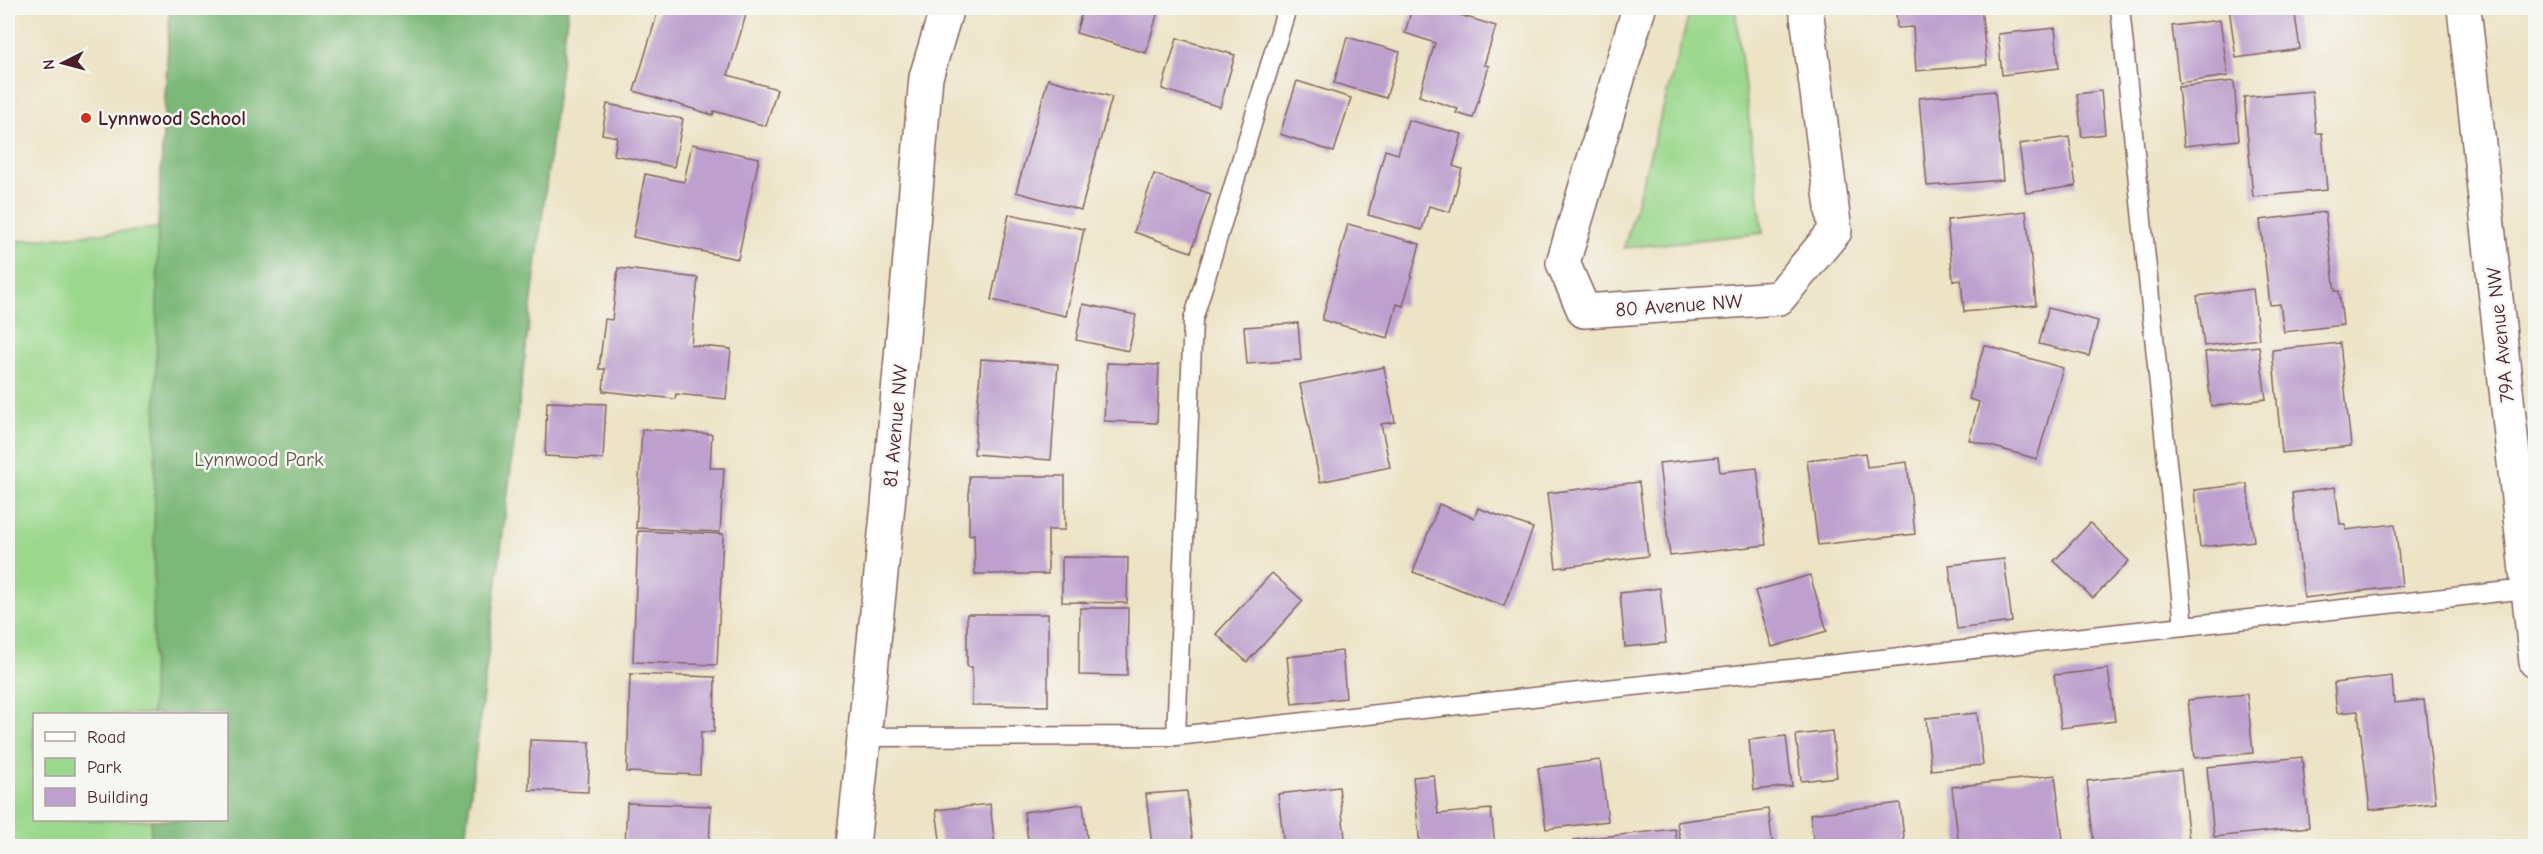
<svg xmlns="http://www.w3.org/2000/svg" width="2543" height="854" font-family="'Comic Neue',sans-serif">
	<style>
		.green { fill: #9bd88d; stroke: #727c5c; stroke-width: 1.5; fill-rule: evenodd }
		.forest { fill: #7cb878; stroke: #636c52; stroke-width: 1.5 }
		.building { fill: #bda0ce }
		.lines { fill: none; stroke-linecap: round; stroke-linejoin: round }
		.lane-casing { stroke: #836461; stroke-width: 21 }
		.street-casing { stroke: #836461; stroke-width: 36 }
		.lane { stroke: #fff; stroke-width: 18 }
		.street { stroke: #fff; stroke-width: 33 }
		.poi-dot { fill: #c8321e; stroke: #f6f6f2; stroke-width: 2 }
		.labels { text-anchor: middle; stroke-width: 5; stroke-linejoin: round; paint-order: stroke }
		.poi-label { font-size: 20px; font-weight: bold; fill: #4a1f2b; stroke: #f6f6f2; text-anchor: start }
		.street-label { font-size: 20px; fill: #4a1f2b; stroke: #f6f6f2 }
		.park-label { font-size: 20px; fill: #625648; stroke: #f6f6f2 }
	</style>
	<rect width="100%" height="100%" fill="#f6f6f2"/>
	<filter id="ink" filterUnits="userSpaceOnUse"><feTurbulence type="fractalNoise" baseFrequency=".0167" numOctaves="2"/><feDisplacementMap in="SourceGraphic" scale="12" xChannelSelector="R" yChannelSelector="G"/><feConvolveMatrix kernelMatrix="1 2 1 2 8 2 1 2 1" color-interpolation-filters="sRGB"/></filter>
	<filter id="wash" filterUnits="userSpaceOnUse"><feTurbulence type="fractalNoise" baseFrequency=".008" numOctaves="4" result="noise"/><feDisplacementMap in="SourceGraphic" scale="24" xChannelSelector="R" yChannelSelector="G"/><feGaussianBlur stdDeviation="1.35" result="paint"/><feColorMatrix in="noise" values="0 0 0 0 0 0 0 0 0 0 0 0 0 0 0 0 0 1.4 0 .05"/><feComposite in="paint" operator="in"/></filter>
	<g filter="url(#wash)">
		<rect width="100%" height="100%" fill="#ede3c5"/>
		<!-- green -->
		<g class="green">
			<path d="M170 8H568L464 846H8V242L158 228ZM34 714H226V820H34Z"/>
			<polygon points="1691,8 1735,8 1763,233 1624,248"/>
		</g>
		<!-- forest -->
		<polygon class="forest" points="170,8 568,8 464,846 151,846 151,820 226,820 226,714 152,714 158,228"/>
		<g id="blocks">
			<!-- building -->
			<g class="building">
				<polygon points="659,8 748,8 728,75 777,89 766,126 714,111 713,115 634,91"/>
				<polygon points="1083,8 1159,8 1146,53 1076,33"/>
				<polygon points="1412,8 1437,8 1496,26 1484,65 1489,66 1473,118 1456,113 1458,109 1419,96 1435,43 1405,33"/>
				<polygon points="1896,8 1981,8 1987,65 1916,71 1913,27 1897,28"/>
				<polygon points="2229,8 2294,8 2300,49 2236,58"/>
				<polygon points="2220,20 2228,76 2179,83 2172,26"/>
				<polygon points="2055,28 2059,68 2002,75 1998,34"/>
				<polygon points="1347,37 1400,52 1386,98 1334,83"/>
				<polygon points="1177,38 1235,55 1220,107 1162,89"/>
				<polygon points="1048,79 1112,97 1081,210 1016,192"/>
				<polygon points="1297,81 1351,98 1334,152 1280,134"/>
				<polygon points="2234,81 2239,140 2184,146 2178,87"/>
				<polygon points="1995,91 2003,180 1927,186 1919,98"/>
				<polygon points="2101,91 2105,134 2082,137 2077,94"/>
				<polygon points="2312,91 2316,133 2322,133 2327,190 2253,197 2244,97"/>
				<polygon points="607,104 683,119 674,167 614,155 617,137 602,134"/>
				<polygon points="1408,120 1462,134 1453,166 1462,169 1450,212 1429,206 1422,230 1368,215 1385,150 1398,154"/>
				<polygon points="2069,137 2076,186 2026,193 2019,144"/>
				<polygon points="692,144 759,158 738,259 633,237 645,174 684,182"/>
				<polygon points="1154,174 1211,194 1191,252 1134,232"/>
				<polygon points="2026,211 2036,305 1964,312 1961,280 1953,281 1947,220"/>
				<polygon points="2325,212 2335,291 2339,291 2343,325 2284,332 2280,304 2270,305 2260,220"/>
				<polygon points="1009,214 1084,229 1066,316 991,300"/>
				<polygon points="1348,224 1420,244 1403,306 1397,304 1388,338 1322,320"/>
				<polygon points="618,268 698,278 691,345 731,349 726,399 676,394 675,399 603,391 605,369 599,369 605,319 612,320"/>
				<polygon points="2253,289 2259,339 2204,346 2197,296"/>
				<polygon points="1083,304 1136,315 1129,351 1076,340"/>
				<polygon points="2048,308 2098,321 2089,356 2039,344"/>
				<polygon points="1298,323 1301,360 1247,364 1244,327"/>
				<polygon points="2340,343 2351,446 2282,453 2272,350"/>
				<polygon points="1984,345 2063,368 2037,459 1969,440 1979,402 1969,399"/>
				<polygon points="2259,346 2266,399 2211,406 2205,352"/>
				<polygon points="981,359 1058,364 1051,460 974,454"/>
				<polygon points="1107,363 1159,365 1157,423 1104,421"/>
				<polygon points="1384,367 1395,422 1381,424 1390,467 1320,482 1300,384"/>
				<polygon points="547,402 606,404 603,459 545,456"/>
				<polygon points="642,429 712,434 710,468 724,468 720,532 636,528"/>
				<polygon points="1865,453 1867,467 1907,462 1915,534 1818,545 1807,460"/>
				<polygon points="1718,457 1720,472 1757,468 1766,545 1670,556 1659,463"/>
				<polygon points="969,476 1065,476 1065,530 1048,530 1048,574 975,574 974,534 969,535"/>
				<polygon points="1639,482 1648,556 1556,568 1547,493"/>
				<polygon points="2247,484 2254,541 2200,547 2194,490"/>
				<polygon points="2335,487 2340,524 2345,524 2346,530 2395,524 2402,586 2304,598 2292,493"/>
				<polygon points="1439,504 1474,518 1478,508 1533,528 1504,606 1413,572"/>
				<polygon points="2090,523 2129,561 2093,598 2054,561"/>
				<polygon points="638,531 723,534 717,665 633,662"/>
				<polygon points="1062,557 1128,558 1127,603 1062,602"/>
				<polygon points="2004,559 2012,622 1957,629 1949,565"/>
				<polygon points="1272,573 1303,601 1247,662 1216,634"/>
				<polygon points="1810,575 1827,631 1772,647 1755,591"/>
				<polygon points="1660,588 1666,643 1625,647 1620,593"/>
				<polygon points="1080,608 1128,608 1127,676 1079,675"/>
				<polygon points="967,614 1048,614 1048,706 972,705 972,667 967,667"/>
				<polygon points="1342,651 1346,698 1292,704 1287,657"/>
				<polygon points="2108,669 2115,721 2061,728 2054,675"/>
				<polygon points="630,674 715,677 714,732 701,732 700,775 627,772"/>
				<polygon points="2392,676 2394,703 2424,700 2436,803 2370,810 2358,711 2337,713 2334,683"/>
				<polygon points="2247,694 2253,753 2194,758 2188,700"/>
				<polygon points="1977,713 1983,765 1931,770 1926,718"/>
				<polygon points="1832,731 1837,777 1801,781 1796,735"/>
				<polygon points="1786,736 1792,786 1754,790 1749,740"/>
				<polygon points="530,740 590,742 588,792 529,790"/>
				<polygon points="2302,757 2309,827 2214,837 2207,767"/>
				<polygon points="1600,760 1608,821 1546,829 1538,768"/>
				<polygon points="2181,770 2189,840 2128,846 2094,846 2087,781"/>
				<polygon points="1434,775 1438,814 1491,809 1495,846 1420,846 1413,777"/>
				<polygon points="2055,775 2063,840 2012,846 1959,846 1952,787"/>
				<polygon points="1339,787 1346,846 1284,846 1278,794"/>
				<polygon points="1187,791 1193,846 1152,846 1146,794"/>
				<polygon points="627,803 711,806 709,846 625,846"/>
				<polygon points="1900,803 1905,846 1814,846 1810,814"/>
				<polygon points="990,804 995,846 941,846 936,810"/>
				<polygon points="1083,804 1088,846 1029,846 1024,812"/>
				<polygon points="1768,809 1773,846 1681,846 1677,822"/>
				<polygon points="1675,829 1677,846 1574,846 1573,840"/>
			</g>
		</g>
	</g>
	<g filter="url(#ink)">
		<use href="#blocks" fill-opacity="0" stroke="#836461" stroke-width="1.5"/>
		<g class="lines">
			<!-- lane casing -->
			<g class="lane-casing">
				<g id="lane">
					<polyline points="2120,8 2184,626 2528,589"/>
					<polyline points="1176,736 1193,320 1287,8"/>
					<polyline points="864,737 1176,736 2184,626"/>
				</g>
			</g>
			<!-- street casing -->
			<g class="street-casing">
				<g id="street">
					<polyline points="1639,8 1563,263 1584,311 1779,298 1835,231 1806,8"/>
					<polyline points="2464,8 2536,662"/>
					<polyline points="853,846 888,505 926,77 947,8"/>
				</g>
			</g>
			<!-- lane -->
			<use href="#lane" class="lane"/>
			<!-- street -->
			<use href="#street" class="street"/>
		</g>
	</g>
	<!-- markers -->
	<circle class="poi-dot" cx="86" cy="118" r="6"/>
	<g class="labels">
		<!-- poi labels -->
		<g class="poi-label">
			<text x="98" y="125">Lynnwood School</text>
		</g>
		<!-- street labels -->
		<g class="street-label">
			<text transform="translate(1679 305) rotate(-4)" y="7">80 Avenue NW</text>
			<text transform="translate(2500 335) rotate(-96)" y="7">79A Avenue NW</text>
			<text transform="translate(895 426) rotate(-85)" y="7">81 Avenue NW</text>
		</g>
		<!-- park labels -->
		<g class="park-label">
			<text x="259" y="466">Lynnwood Park</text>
		</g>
	</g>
	<!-- margin -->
	<rect width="2543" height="854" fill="none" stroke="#f6f6f2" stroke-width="30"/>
	<!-- legend -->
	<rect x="33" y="713" width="195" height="108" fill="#f6f6f2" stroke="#b1a0a2" stroke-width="1.5"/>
	<rect x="45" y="732" width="30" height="9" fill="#ffffff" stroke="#b1a0a2" stroke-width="1.5"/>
	<text x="87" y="743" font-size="18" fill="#4a1f2b">Road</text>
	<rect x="45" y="758" width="30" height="18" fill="#9bd88d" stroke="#b1a0a2" stroke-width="1.5"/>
	<text x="87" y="773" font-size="18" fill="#4a1f2b">Park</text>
	<rect x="45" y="788" width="30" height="18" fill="#bda0ce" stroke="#b1a0a2" stroke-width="1.5"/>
	<text x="87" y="803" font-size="18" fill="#4a1f2b">Building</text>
	<!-- north arrow -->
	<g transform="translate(63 63) rotate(264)" stroke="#f6f6f2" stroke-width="4.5" paint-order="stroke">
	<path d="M0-4.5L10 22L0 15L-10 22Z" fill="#4a1f2b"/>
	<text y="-9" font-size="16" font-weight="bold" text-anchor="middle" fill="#4a1f2b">N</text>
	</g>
</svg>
